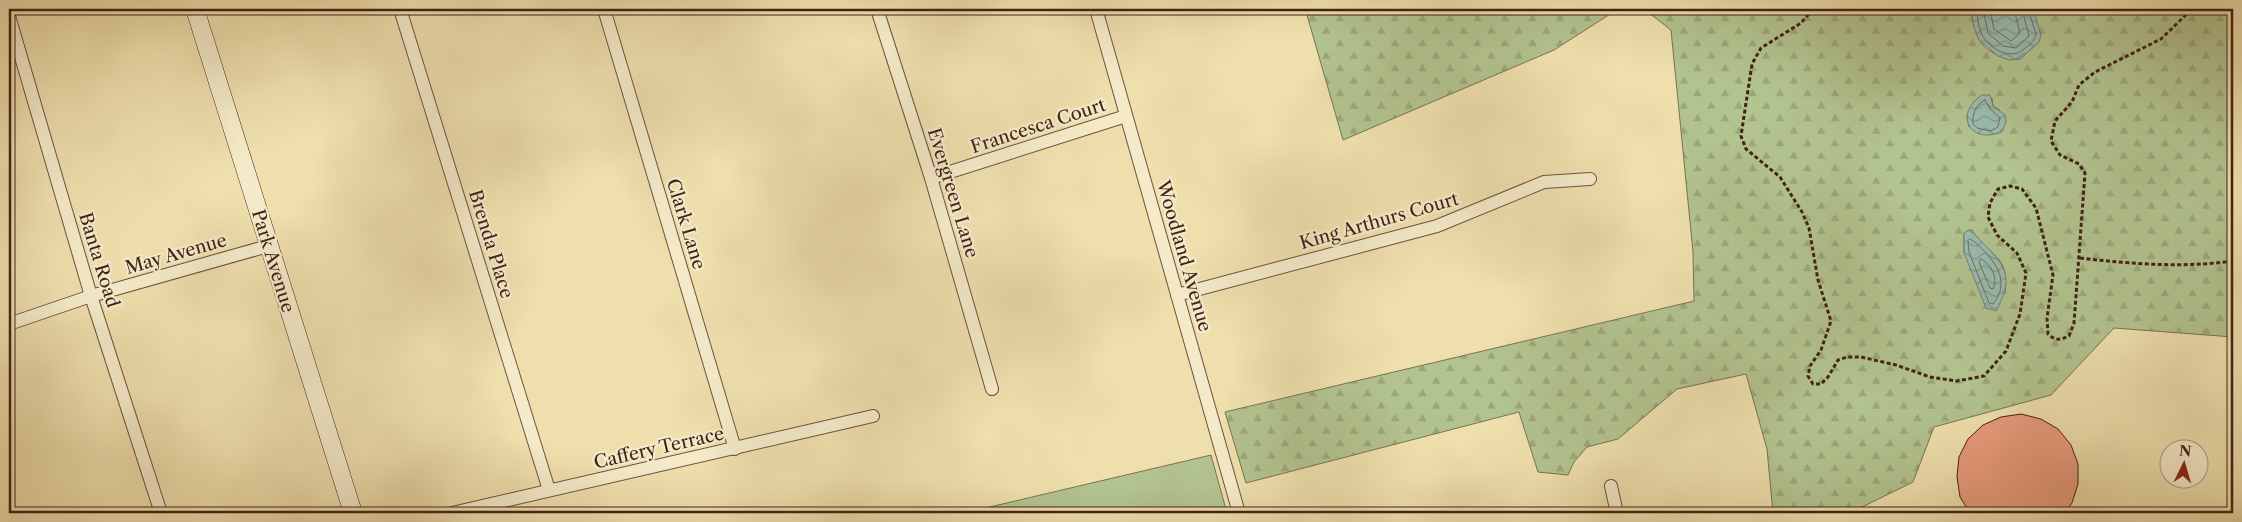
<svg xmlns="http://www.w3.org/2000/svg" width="2242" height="522" font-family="'Libre Caslon Text',serif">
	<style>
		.forest { fill: url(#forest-firs); stroke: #7a7252; fill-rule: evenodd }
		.park { fill: #b2c38f; stroke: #7a7252 }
		.water { fill: url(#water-waves); stroke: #777e72 }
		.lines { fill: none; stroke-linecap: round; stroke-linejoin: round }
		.shore { stroke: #6e6f63; stroke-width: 1 }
		.building { fill: #e79b7c; stroke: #422216 }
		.minor-casing { stroke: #6d513c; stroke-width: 14 }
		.secondary-casing { stroke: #422216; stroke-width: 19 }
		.path { stroke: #422216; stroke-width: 3; stroke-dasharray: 4 2.5; stroke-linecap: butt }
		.minor { stroke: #f4eaca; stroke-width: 12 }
		.secondary { stroke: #f4eaca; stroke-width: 18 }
		.labels { text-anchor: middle; stroke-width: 4.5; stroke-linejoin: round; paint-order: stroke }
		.street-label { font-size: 18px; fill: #422216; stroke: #f4eaca }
	</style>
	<defs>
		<pattern id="forest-firs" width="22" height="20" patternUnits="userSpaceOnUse" patternTransform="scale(1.25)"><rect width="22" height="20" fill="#b2c38f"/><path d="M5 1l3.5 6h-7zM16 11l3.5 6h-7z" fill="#9aa77b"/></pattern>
		<pattern id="water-waves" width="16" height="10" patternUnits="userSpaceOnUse" patternTransform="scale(1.25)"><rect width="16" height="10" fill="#9abcb0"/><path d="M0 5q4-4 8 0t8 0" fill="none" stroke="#7f988e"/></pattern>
	</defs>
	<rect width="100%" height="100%" fill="#eedfad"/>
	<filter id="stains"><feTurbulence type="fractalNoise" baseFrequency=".004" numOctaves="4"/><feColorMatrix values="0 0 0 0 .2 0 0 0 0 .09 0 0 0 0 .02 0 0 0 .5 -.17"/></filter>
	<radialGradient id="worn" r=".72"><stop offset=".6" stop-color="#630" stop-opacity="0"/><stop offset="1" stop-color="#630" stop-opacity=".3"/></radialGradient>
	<!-- forest -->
	<g class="forest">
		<polygon points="1308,9 1618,9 1554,50 1343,140 1307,15"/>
		<path d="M1644 9H1971C1976 45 1984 55 2020 59L2039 42 2033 9H2233V337L2114 328 2051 395 1934 427 1913 482 1850 513H1773L1767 449 1746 374 1677 389 1618 439 1587 447 1574 462 1568 475 1538 472 1519 412 1246 483 1225 412 1694 301 1693 252 1671 30ZM1992 98 1993 106 2000 110 1969 127 1967 117 1970 108ZM1972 230C1988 259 2010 251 2005 294L1964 253V234Z"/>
	</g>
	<!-- park -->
	<polygon class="park" points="1211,455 1227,513 964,513"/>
	<!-- water -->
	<g class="water">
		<polygon points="1971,9 2033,9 2041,35 2039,42 2020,59 2009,60 1998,56 1979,40 1974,28"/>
		<path d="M1982 95H1990L1993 106 2005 115 2006 122 2002 132C1967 145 1955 112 1982 95Z"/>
		<path d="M1969 230H1972C1976 237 1982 242 1988 248 2010 271 2011 283 1996 311L1986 308 1964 253V233Z"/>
	</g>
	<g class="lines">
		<!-- shore -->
		<g class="shore">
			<path d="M1976 9C1978 17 1978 27 1982 35 1990 49 2011 61 2024 49 2029 45 2035 41 2036 34L2028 9"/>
			<polyline points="1983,9 1988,33 2003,46 2016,48 2029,36 2022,9"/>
			<polyline points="1990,9 1994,29 2011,41 2020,33 2014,9"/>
			<path d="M1985 100 1990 109 2000 118 1998 127 1990 131 1977 128 1973 124C1972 114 1976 104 1985 100Z"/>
			<path d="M1970 239C1976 242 1980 247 1985 252 2000 268 2008 285 1993 304L1989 303 1969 252 1968 241Z"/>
			<path d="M1981 259C1992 265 1998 278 1993 289L1990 288 1979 262Z"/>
		</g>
	</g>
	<!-- building -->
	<polygon class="building" points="2021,414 2041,419 2058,429 2071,445 2078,464 2078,484 2072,503 2065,513 1970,513 1960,497 1957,477 1959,457 1968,439 1983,425 2001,417"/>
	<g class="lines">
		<!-- minor casing -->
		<g class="minor-casing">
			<g id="minor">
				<polyline points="400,9 549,490"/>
				<polyline points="604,9 735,449"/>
				<polyline points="877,9 931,178 992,389"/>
				<polyline points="1096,9 1239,513"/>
				<polyline points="9,16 91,296 161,513"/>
				<polyline points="931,178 1126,116"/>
				<polyline points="1177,295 1437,226 1544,182 1590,179"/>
				<polyline points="9,324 91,296 268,246"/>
				<polyline points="1611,486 1617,513"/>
				<polyline points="452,513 873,416"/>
			</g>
		</g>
		<!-- secondary casing -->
		<g class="secondary-casing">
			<polyline id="secondary" points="195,9 353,513"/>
		</g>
		<!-- path -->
		<g class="path">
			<path d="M1813 9 1801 23 1761 48 1752 64 1741 136 1746 149 1780 177 1802 212 1809 228 1818 280 1831 321 1821 350 1810 366 1808 376 1813 384H1821L1828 377 1838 360 1847 357H1861L1896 365 1930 377 1957 381 1984 376 2006 351 2020 314 2026 273 2017 253 1997 235 1988 217 1990 203 1998 189 2010 186 2022 189 2036 208 2053 275 2047 318 2048 334C2056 341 2060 340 2069 336L2074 323 2085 173 2079 164 2060 155 2051 141 2055 121 2072 102 2079 85 2095 72 2161 39 2192 9"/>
			<path d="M2080 258C2132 264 2181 268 2233 261"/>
		</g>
		<!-- minor -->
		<use href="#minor" class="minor"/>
		<!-- secondary -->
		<use href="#secondary" class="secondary"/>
	</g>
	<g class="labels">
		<!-- street labels -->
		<g class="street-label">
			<text transform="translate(1038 126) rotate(-18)" y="6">Francesca Court</text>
			<text transform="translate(953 193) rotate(73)" y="6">Evergreen Lane</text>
			<text transform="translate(1379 221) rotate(-16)" y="6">King Arthurs Court</text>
			<text transform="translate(686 224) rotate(73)" y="6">Clark Lane</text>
			<text transform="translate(491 244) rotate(73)" y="6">Brenda Place</text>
			<text transform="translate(176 254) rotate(-16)" y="6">May Avenue</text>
			<text transform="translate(1184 256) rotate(74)" y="6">Woodland Avenue</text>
			<text transform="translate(99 260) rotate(73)" y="6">Banta Road</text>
			<text transform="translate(273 261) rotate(73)" y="6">Park Avenue</text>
			<text transform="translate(659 448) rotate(-13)" y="6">Caffery Terrace</text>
		</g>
	</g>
	<!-- margin -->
	<rect width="2242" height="522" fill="none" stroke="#eedfad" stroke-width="30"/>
	<rect x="10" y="10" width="2222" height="502" fill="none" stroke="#422216" stroke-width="2.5"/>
	<rect x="15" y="15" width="2212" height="492" fill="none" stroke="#422216"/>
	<!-- north arrow -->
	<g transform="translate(2184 464) rotate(5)"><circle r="24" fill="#f4eaca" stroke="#ad9a82"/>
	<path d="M0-4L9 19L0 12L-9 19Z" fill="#8f2418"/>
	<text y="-8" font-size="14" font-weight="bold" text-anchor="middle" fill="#422216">N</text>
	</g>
	<rect width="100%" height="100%" filter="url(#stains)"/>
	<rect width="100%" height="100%" fill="url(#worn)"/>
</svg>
